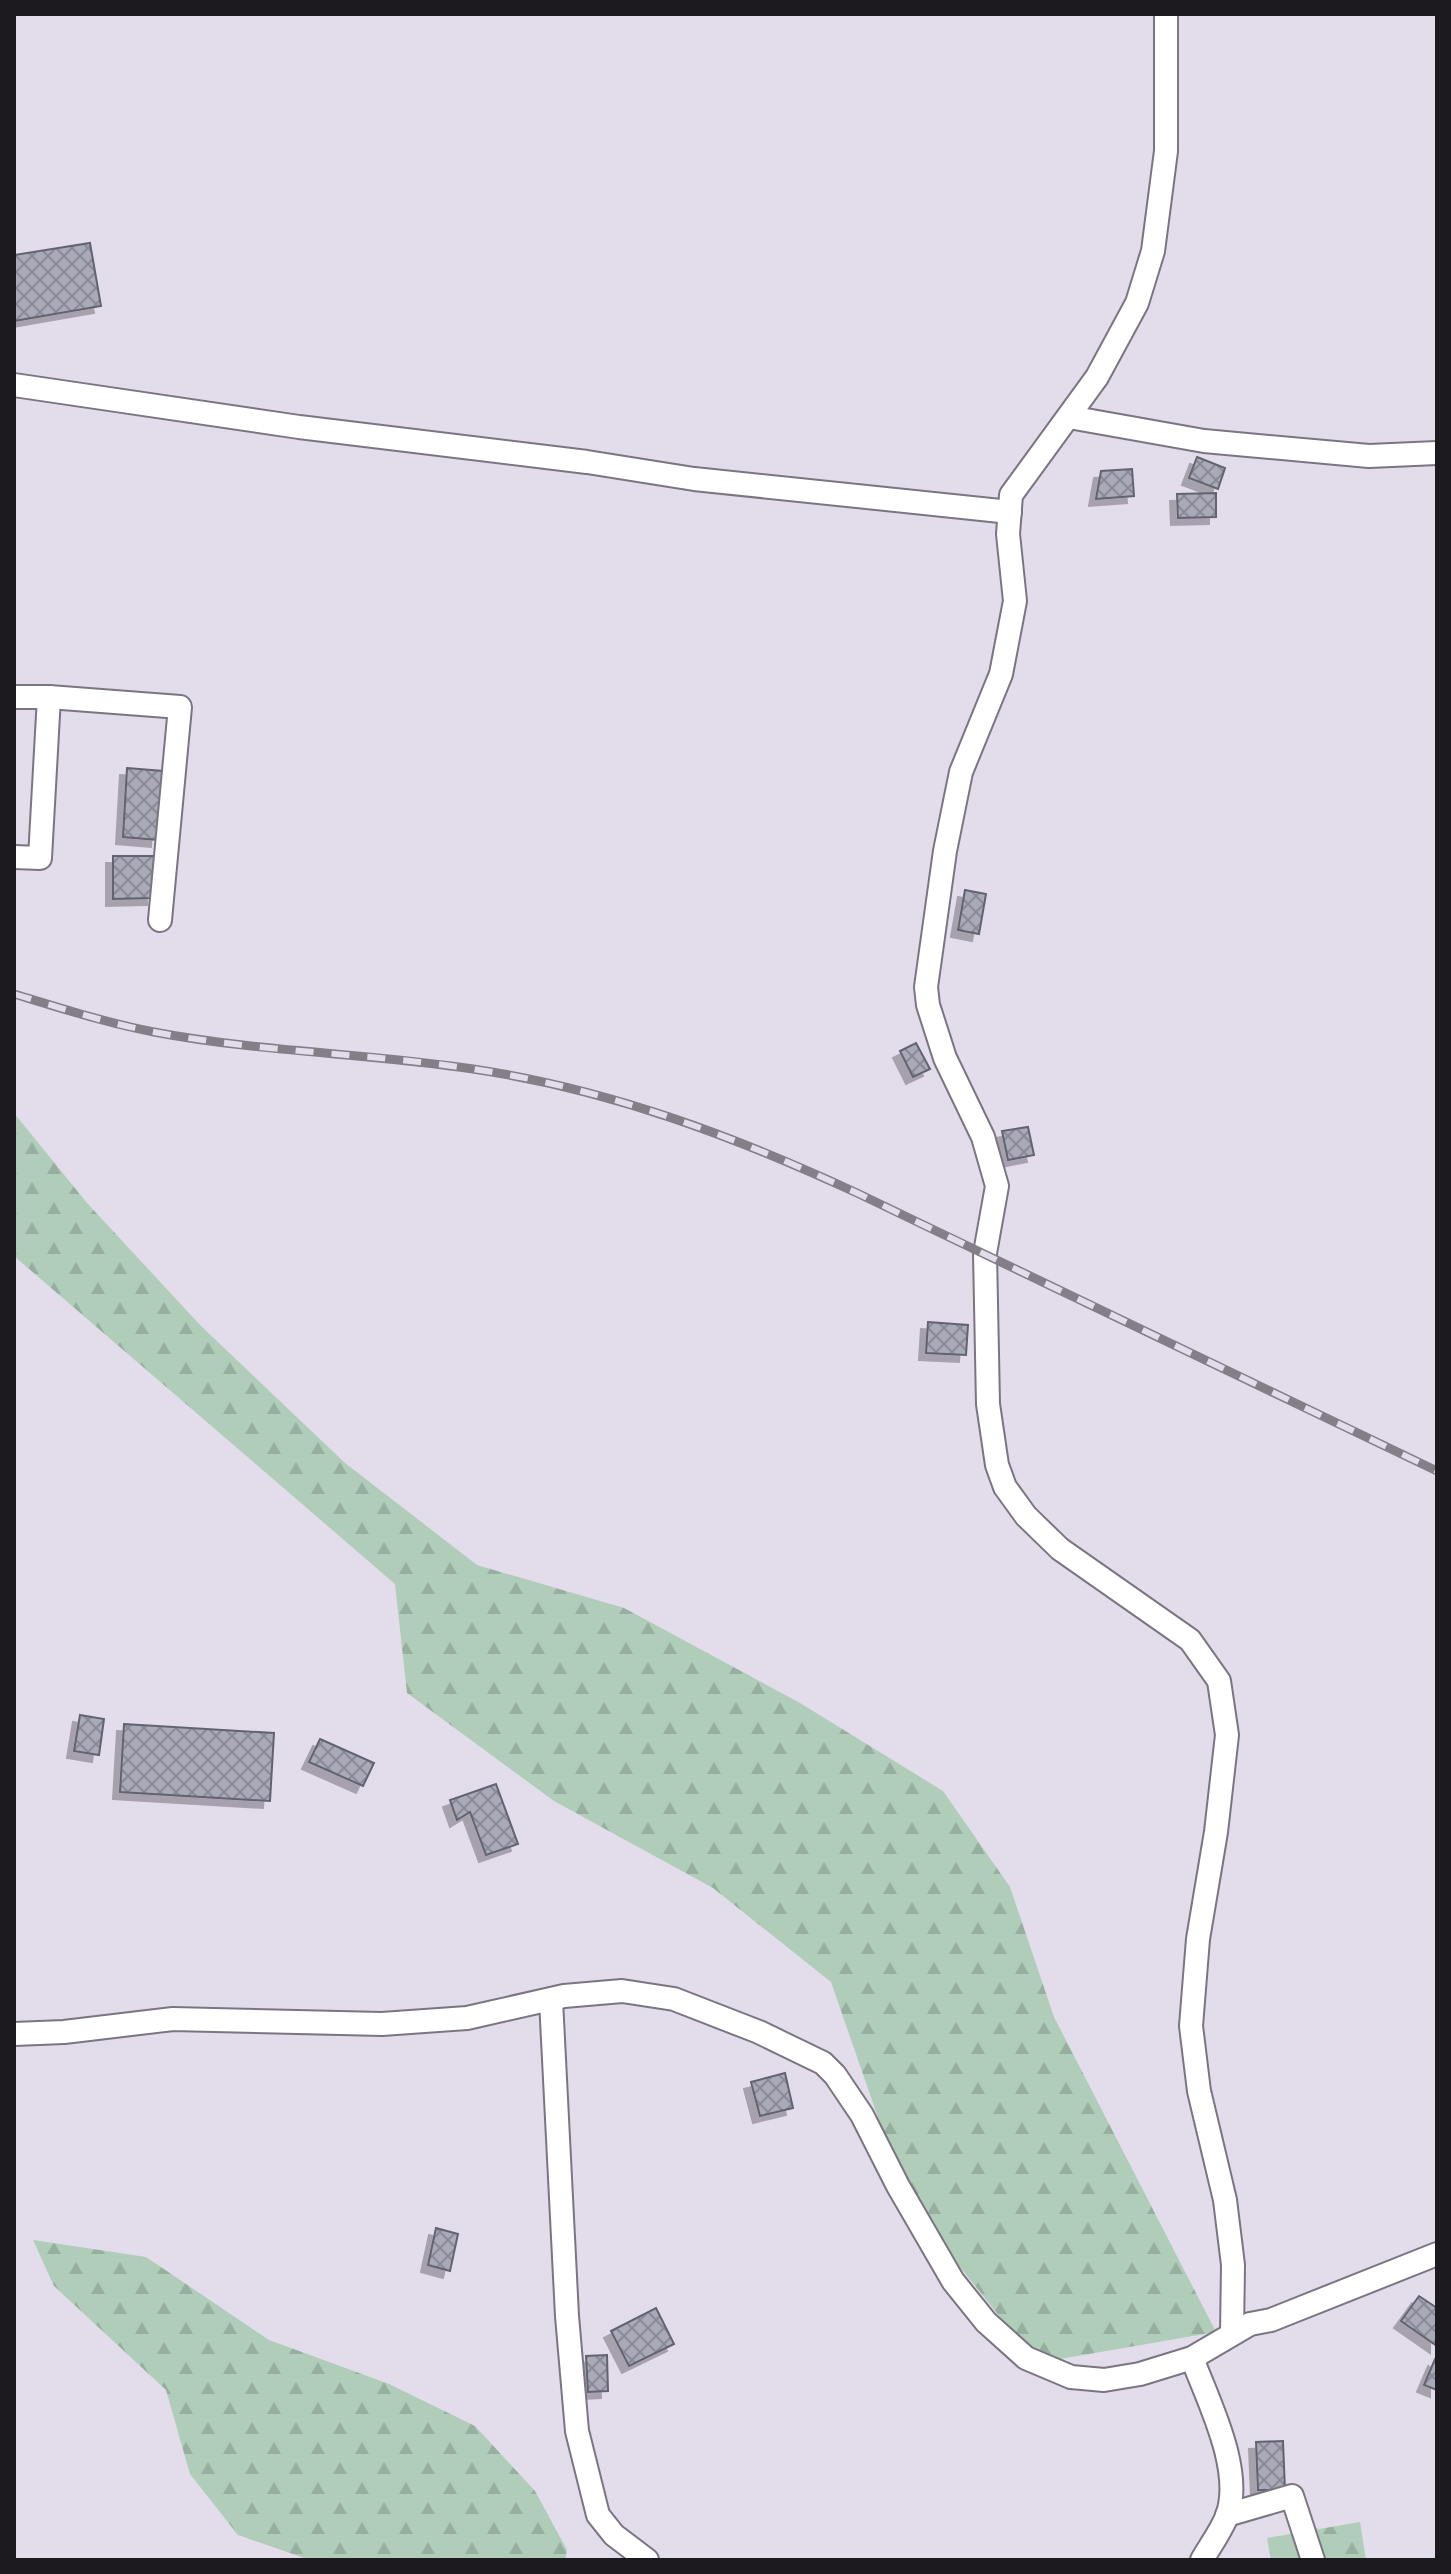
<svg xmlns="http://www.w3.org/2000/svg" width="1451" height="2574" font-family="Montserrat,sans-serif">
	<style>
		.forest { fill: url(#forest-firs) }
		.building { fill: url(#building-cross-hatch); stroke: #636470; stroke-width: 2; filter: url(#shadow) }
		.lines { fill: none; stroke-linecap: round; stroke-linejoin: round }
		.minor-casing { stroke: #7b7581; stroke-width: 26 }
		.minor { stroke: #fff; stroke-width: 22 }
		.rail-casing { stroke: #837e88; stroke-width: 9 }
		.rail { stroke: #e3dcea; stroke-width: 6; stroke-dasharray: 18; stroke-linecap: butt }
	</style>
	<defs>
		<pattern id="forest-firs" width="22" height="20" patternUnits="userSpaceOnUse" patternTransform="scale(2)"><rect width="22" height="20" fill="#afcdb8"/><path d="M5 1l3.5 6h-7zM16 11l3.5 6h-7z" fill="#96af9e"/></pattern>
		<pattern id="building-cross-hatch" width="8" height="8" patternUnits="userSpaceOnUse" patternTransform="scale(2)"><rect width="8" height="8" fill="#a9aab8"/><path d="M0 0l8 8M0 8l8-8" fill="none" stroke="#898a95"/></pattern>
		<filter id="shadow"><feDropShadow dx="-7" dy="7" stdDeviation="0" flood-color="#0004"/></filter>
	</defs>
	<rect width="100%" height="100%" fill="#e3dcea"/>
	<!-- forest -->
	<g class="forest">
		<polygon points="14,1113 87,1203 201,1326 345,1463 477,1565 624,1608 800,1703 943,1791 1010,1887 1054,2017 1216,2332 1037,2363 907,2201 831,1982 713,1888 554,1801 407,1693 395,1584 14,1256"/>
		<polygon points="33,2240 146,2257 269,2340 389,2384 475,2426 535,2491 567,2550 565,2560 310,2560 238,2535 190,2474 166,2390 54,2286"/>
		<polygon points="1360,2522 1366,2560 1271,2560 1267,2538"/>
	</g>
	<!-- building -->
	<g class="building">
		<polygon points="90,243 101,306 14,321 14,255"/>
		<polygon points="1197,457 1225,468 1218,489 1189,478"/>
		<polygon points="1132,469 1134,496 1096,499 1101,471"/>
		<polygon points="1216,493 1216,517 1178,518 1177,494"/>
		<polygon points="127,768 163,771 158,840 123,837"/>
		<polygon points="113,856 154,856 154,898 113,899"/>
		<polygon points="965,890 986,894 979,934 958,930"/>
		<polygon points="916,1043 930,1069 913,1077 900,1051"/>
		<polygon points="1028,1127 1034,1155 1008,1160 1002,1131"/>
		<polygon points="928,1322 968,1325 966,1355 926,1353"/>
		<polygon points="80,1715 104,1719 99,1755 74,1751"/>
		<polygon points="124,1724 274,1733 270,1801 120,1792"/>
		<polygon points="320,1739 374,1763 363,1786 309,1762"/>
		<polygon points="496,1784 518,1844 486,1855 470,1812 457,1820 450,1800"/>
		<polygon points="785,2073 793,2108 760,2116 751,2082"/>
		<polygon points="436,2228 458,2234 450,2271 428,2265"/>
		<polygon points="1419,2296 1437,2308 1437,2346 1401,2321"/>
		<polygon points="656,2308 674,2344 629,2366 611,2331"/>
		<polygon points="607,2355 608,2391 588,2392 586,2356"/>
		<polygon points="1435,2359 1437,2360 1437,2390 1424,2385"/>
		<polygon points="1283,2441 1285,2490 1258,2490 1256,2442"/>
	</g>
	<g class="lines">
		<!-- minor casing -->
		<g class="minor-casing">
			<g id="minor">
				<polyline points="1166,14 1166,151 1153,251 1137,303 1097,377 1011,495 1008,534 1015,601 1001,674 961,772 945,851 926,987 928,1005 945,1058 983,1137 997,1186 985,1253 988,1404 997,1465 1005,1487 1026,1516 1060,1549 1190,1640 1219,1681 1227,1735 1216,1832 1198,1939 1191,2026 1199,2091 1225,2200 1233,2265 1232,2333"/>
				<polyline points="14,385 299,427 587,462 694,479 1010,512"/>
				<polyline points="1069,417 1204,441 1369,456 1437,453"/>
				<polyline points="14,697 49,697 180,707 160,920"/>
				<polyline points="14,857 40,858 49,697"/>
				<polyline points="551,2000 567,2316 577,2431 598,2515 614,2535 647,2560"/>
				<polyline points="14,2034 64,2032 173,2019 382,2024 467,2018 564,1996 622,1991 674,1999 759,2032 823,2063 835,2075 862,2115 898,2186 953,2281 986,2322 1026,2358 1071,2377 1104,2380 1140,2374 1192,2358 1250,2324 1271,2320 1437,2254"/>
				<path d="M1192 2358C1208 2401 1244 2470 1227 2516 1221 2531 1210 2546 1202 2560"/>
				<polyline points="1227,2515 1292,2496 1313,2560"/>
			</g>
		</g>
		<!-- minor -->
		<use href="#minor" class="minor"/>
		<!-- rail casing -->
		<g class="rail-casing">
			<path id="rail" d="M14 994C60 1008 107 1023 154 1032 259 1052 367 1053 473 1069 608 1089 734 1136 857 1193L1437 1471"/>
		</g>
		<!-- rail -->
		<use href="#rail" class="rail"/>
	</g>
	<!-- border -->
	<rect width="1451" height="2574" fill="none" stroke="#1c1a1f" stroke-width="32"/>
</svg>
